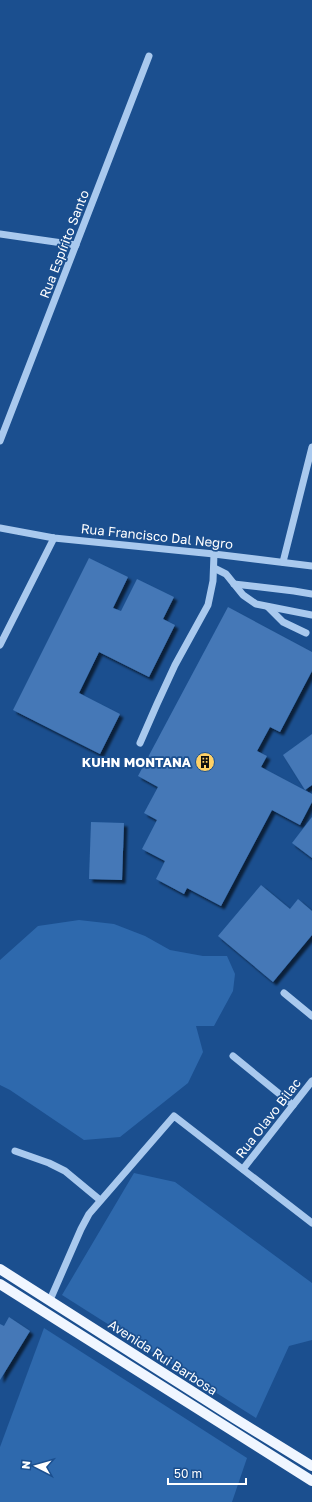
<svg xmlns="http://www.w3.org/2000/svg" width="312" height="1502" font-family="'Golos Text',sans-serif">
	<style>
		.green { fill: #2e69ad }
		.building { fill: #4478b7; filter: url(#shadow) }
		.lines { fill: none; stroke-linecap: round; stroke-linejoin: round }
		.minor { stroke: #a9c9ee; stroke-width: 7 }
		.major { stroke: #f0f6ff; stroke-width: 10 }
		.labels { text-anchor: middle; stroke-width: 3.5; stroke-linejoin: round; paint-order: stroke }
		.street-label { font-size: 13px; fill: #fff; stroke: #1b4f8f }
		.poi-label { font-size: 13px; font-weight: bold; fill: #fff; stroke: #1b4f8f; text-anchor: end }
	</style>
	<defs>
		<filter id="shadow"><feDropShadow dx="3.5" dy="3.5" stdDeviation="1" flood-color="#0009"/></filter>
	</defs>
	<rect width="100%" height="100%" fill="#1b4f8f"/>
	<!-- green -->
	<g class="green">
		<polygon points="79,920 114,924 145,936 170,950 203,956 227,956 235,974 233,991 214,1026 196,1026 203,1052 188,1083 120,1137 84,1140 10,1090 0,1085 0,960 38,926"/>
		<polygon points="134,1173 175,1182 312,1283 312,1340 289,1346 256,1418 62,1295"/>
		<polygon points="44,1328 247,1458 232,1502 0,1502 0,1447"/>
	</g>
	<!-- building -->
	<g class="building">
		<polygon points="89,558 128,577 113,608 121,611 137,579 174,597 163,619 175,625 149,677 99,652 79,693 120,714 100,754 13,710"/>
		<polygon points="228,607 312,652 312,671 280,732 270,727 257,751 267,756 261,767 312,794 312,802 300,825 272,810 221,906 187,888 184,894 156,879 165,861 142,849 157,820 144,813 158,787 138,776"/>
		<polygon points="312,734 312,785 305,790 283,755"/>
		<polygon points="312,817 312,858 292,843"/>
		<polygon points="91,822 124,823 122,880 89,879"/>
		<polygon points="261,885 290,909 298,899 312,911 312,935 273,982 218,936"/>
		<polygon points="9,1317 30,1331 0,1380 0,1324 4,1326"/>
	</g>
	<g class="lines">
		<!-- minor -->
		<g class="minor">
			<polyline points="0,234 76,245"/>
			<polyline points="0,441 149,56"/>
			<polyline points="0,528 54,538 214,554 312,566"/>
			<polyline points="283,562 312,447"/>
			<polyline points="214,568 226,574 243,595 256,604 312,615"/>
			<polyline points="234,584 294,591 312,594"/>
			<polyline points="268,607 283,622 306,633"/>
			<polyline points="0,645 54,538"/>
			<polyline points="140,743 157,704 175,665 208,605 213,581 214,554"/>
			<polyline points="284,993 312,1016"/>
			<polyline points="233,1056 293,1105"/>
			<polyline points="15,1151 49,1163 65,1171 100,1200"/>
			<polyline points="243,1169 312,1081"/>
			<polyline points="50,1300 81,1229 89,1214 174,1116 312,1223"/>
		</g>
		<!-- major -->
		<g class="major">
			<polyline points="0,1269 234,1418 312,1466"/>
			<polyline points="0,1284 312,1481"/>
		</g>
	</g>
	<!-- icons -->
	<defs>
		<g id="building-disc" transform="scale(1)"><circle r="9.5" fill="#ffd166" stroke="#1b4f8f"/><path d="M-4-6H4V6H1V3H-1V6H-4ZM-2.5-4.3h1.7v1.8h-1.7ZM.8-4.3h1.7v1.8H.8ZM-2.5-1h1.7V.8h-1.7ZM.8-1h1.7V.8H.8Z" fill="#111"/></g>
	</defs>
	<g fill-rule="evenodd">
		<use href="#building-disc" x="205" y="762"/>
	</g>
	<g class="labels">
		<!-- street labels -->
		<g class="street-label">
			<text transform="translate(64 244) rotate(-69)" y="5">Rua Espírito Santo</text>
			<text transform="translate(157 536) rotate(6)" y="5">Rua Francisco Dal Negro</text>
			<text transform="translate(268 1118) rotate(-52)" y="5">Rua Olavo Bilac</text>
			<text transform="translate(163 1357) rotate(33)" y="5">Avenida Rui Barbosa</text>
		</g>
		<!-- poi labels -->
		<g class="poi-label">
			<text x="191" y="767">KUHN MONTANA</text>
		</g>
	</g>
	<!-- north arrow -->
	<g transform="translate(36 1466) rotate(276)" stroke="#1b4f8f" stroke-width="3" paint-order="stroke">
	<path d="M0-3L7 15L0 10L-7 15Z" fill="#ffffff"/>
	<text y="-6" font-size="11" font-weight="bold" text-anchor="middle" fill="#ffffff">N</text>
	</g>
	<!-- scale -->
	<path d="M168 1478v6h78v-6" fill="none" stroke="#ffffff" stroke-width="2"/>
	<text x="174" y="1478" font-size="12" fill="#ffffff" stroke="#1b4f8f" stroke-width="3" paint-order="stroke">50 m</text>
</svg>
